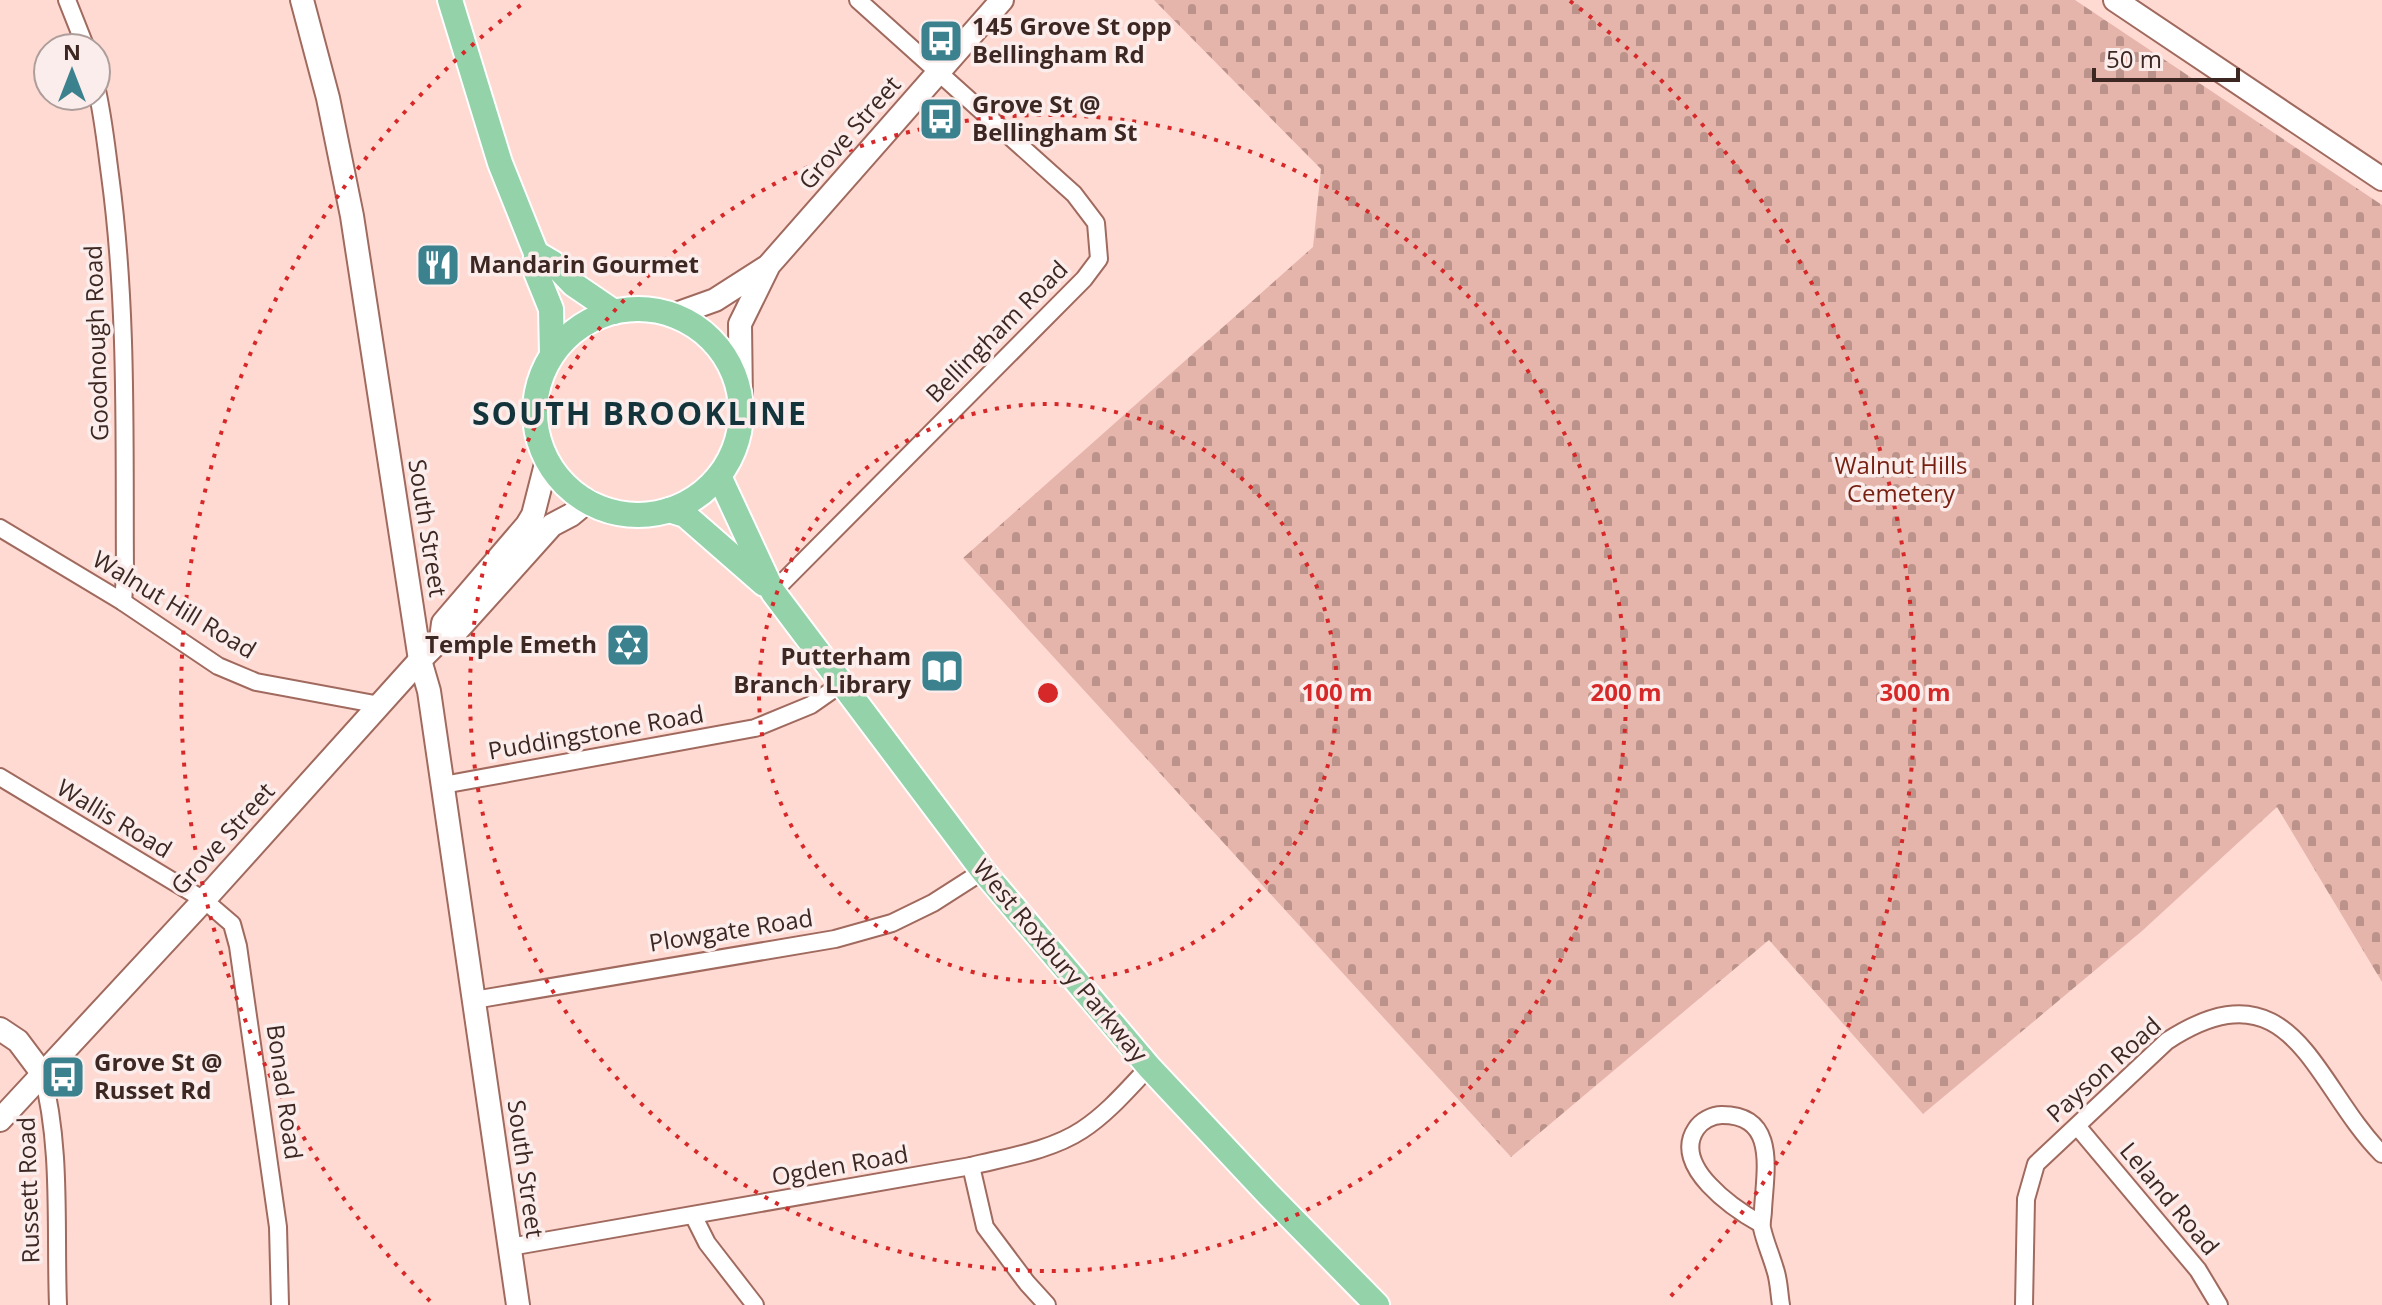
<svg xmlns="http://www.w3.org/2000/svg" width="2382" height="1305" font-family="'Open Sans',sans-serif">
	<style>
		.cemetery { fill: url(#cemetery-stones) }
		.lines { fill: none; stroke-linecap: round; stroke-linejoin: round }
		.street-casing { stroke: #a06a5f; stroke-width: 20 }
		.secondary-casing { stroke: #a06a5f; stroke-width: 26 }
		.primary-casing { stroke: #fff; stroke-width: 28 }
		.street { stroke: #fff; stroke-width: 16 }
		.secondary { stroke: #fff; stroke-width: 22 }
		.primary { stroke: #94d2a9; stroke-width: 24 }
		.ring { fill: none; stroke: #d62828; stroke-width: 4; stroke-dasharray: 4 8 }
		.labels { text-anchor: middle; stroke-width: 7; stroke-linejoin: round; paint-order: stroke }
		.poi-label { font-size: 24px; font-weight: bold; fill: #3d2722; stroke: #faedeb; text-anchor: start }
		.street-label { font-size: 24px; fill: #3d2722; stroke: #faedeb }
		.park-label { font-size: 24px; fill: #761f11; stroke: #faedeb }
		.district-label { font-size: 32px; font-weight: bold; letter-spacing: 2px; fill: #13343a; stroke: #faedeb }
		.centre { fill: #d62828; stroke: #faedeb; stroke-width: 4 }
		.ring-label { font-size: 24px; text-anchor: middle; font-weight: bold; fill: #d62828; stroke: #faedeb; stroke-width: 7; stroke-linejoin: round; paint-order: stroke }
	</style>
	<defs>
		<pattern id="cemetery-stones" width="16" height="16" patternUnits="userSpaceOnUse" patternTransform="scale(2)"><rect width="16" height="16" fill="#e5b5ab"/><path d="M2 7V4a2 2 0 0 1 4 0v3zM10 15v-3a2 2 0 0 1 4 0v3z" fill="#bb938b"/></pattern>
	</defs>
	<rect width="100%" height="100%" fill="#ffdad2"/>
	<!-- cemetery -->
	<polygon class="cemetery" points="1154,0 2075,0 2382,205 2382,982 2277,807 2142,931 1923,1114 1769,940 1511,1157 963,558 1313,247 1321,169"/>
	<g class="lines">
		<!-- street casing -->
		<g class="street-casing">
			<g id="street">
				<polyline points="67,0 86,48"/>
				<path d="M96 86C103 115 106 145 110 175 128 308 124 442 125 576L123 602"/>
				<polyline points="0,528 123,602 218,666 256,682 380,705"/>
				<polyline points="773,592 1084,279 1099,259 1096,223 1074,194 858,0"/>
				<polyline points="0,777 204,900 232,924 238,946 278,1227 280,1305"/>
				<polyline points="443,785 755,728 811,705 841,684"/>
				<polyline points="474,1000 835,939 892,923 933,903 983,871"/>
				<path d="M42 1073C62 1147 55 1229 58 1305"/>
				<polyline points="2077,1126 2198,1270 2219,1305"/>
				<polyline points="971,1166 985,1227 1027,1283 1047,1305"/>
				<polyline points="694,1217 707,1243 755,1305"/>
				<path d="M1761 1224C1734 1209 1671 1166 1696 1129 1701 1121 1712 1115 1722 1115 1778 1115 1765 1171 1763 1210 1763 1216 1761 1222 1762 1228 1765 1242 1771 1255 1775 1269 1779 1280 1779 1293 1781 1305"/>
				<path d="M510 1247 971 1166C1007 1157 1050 1151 1082 1130 1108 1113 1128 1089 1149 1067"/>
				<path d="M2024 1305 2026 1199 2036 1164 2167 1041C2293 959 2313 1085 2382 1154"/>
			</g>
		</g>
		<!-- secondary casing -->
		<g class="secondary-casing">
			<g id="secondary">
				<polyline points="302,0 328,98 352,216 420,660 429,691 518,1305"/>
				<polyline points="2115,0 2382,179"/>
				<polyline points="673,315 715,300 765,268"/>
				<polyline points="741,402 740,324 769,265 1002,0"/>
				<polyline points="441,639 443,623 527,525 533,515 547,460"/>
				<polyline points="0,1029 18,1041 42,1073"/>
				<polyline points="0,1120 204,900 420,660 441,639 454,634 552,525 571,515 588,501"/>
			</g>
		</g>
		<!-- primary casing -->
		<g class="primary-casing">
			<g id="primary">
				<polyline points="450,0 500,163 536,253 536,272 551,309 552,355"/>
				<polyline points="536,253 553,263 573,284 614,312"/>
				<circle cx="638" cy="412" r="103"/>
				<polyline points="719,476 773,592 983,871 1149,1067 1268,1194 1377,1305"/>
				<polyline points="669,510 685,515 764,584"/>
			</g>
		</g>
		<!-- street -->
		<use href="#street" class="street"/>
		<!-- secondary -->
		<use href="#secondary" class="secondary"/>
		<!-- primary -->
		<use href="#primary" class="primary"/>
	</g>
	<!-- distance rings -->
	<g class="ring">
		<circle cx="1048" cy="693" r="289"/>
		<circle cx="1048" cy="693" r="578"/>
		<path d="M430 1301A867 867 0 0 1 526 1M1570 1A867 867 0 0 1 1666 1301"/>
	</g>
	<!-- icons -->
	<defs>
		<g id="bus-square" transform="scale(2.3)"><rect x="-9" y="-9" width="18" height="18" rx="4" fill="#3b818e" stroke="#faedeb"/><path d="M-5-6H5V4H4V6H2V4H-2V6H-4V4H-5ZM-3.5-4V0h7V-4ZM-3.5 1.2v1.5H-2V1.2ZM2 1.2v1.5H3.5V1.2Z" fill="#fff"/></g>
		<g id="restaurant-square" transform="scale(2.3)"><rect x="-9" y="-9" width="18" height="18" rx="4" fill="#3b818e" stroke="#faedeb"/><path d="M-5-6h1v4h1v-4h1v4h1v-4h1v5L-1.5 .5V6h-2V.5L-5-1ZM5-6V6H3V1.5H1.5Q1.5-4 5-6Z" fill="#fff"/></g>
		<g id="synagogue-square" transform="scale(2.3)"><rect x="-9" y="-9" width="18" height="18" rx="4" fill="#3b818e" stroke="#faedeb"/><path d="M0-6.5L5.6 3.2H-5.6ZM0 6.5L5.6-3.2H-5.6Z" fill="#fff"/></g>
		<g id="library-square" transform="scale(2.3)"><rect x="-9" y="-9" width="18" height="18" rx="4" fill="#3b818e" stroke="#faedeb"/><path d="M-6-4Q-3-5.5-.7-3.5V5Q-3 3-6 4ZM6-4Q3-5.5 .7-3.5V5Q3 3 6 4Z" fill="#fff"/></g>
	</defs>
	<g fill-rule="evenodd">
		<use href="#bus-square" x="941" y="41"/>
		<use href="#bus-square" x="941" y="119"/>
		<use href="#restaurant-square" x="438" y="265"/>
		<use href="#synagogue-square" x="628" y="645"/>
		<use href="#library-square" x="942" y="671"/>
		<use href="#bus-square" x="63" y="1077"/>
	</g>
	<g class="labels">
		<!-- poi labels -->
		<g class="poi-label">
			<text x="972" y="35">145 Grove St opp<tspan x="972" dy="28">Bellingham Rd</tspan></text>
			<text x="972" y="113">Grove St @<tspan x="972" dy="28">Bellingham St</tspan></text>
			<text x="469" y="273">Mandarin Gourmet</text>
			<text x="597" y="653" text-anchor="end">Temple Emeth</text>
			<text x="911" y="665" text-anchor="end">Putterham<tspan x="911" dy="28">Branch Library</tspan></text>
			<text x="94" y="1071">Grove St @<tspan x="94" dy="28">Russet Rd</tspan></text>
		</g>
		<!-- street labels -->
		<g class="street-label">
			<text transform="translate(850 133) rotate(-49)" y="8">Grove Street</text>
			<text transform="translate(997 332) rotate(-45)" y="8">Bellingham Road</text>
			<text transform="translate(97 343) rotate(-92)" y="8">Goodnough Road</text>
			<text transform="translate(427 528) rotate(81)" y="8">South Street</text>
			<text transform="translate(174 605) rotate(31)" y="8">Walnut Hill Road</text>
			<text transform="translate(596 733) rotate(-10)" y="8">Puddingstone Road</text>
			<text transform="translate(114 819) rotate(31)" y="8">Wallis Road</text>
			<text transform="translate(223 839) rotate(-48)" y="8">Grove Street</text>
			<text transform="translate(731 931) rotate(-9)" y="8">Plowgate Road</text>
			<text transform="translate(1060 961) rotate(50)" y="8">West Roxbury Parkway</text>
			<text transform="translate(2104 1070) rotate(-42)" y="8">Payson Road</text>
			<text transform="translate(284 1092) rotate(82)" y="8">Bonad Road</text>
			<text transform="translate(840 1166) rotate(-10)" y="8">Ogden Road</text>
			<text transform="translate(525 1169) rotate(82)" y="8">South Street</text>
			<text transform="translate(29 1190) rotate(-92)" y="8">Russett Road</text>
			<text transform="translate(2169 1199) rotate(50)" y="8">Leland Road</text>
		</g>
		<!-- park labels -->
		<g class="park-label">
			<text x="1901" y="474">Walnut Hills<tspan x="1901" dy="28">Cemetery</tspan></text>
		</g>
		<!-- district labels -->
		<g class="district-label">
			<text x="640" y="425">SOUTH BROOKLINE</text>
		</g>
	</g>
	<circle cx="1048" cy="693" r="12" class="centre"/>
	<g class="ring-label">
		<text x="1337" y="701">100 m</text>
		<text x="1626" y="701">200 m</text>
		<text x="1915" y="701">300 m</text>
	</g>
	<!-- north arrow -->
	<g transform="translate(72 72)"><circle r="38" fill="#faedeb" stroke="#ae9e9b" stroke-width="2"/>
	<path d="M0-6L14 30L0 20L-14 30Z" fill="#3b818e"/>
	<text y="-12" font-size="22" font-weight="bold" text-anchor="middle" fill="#3d2722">N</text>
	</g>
	<!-- scale -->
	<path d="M2094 68v12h144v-12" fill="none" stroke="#3d2722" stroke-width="4"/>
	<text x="2106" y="68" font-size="24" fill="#3d2722" stroke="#faedeb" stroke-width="6" paint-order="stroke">50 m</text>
</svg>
